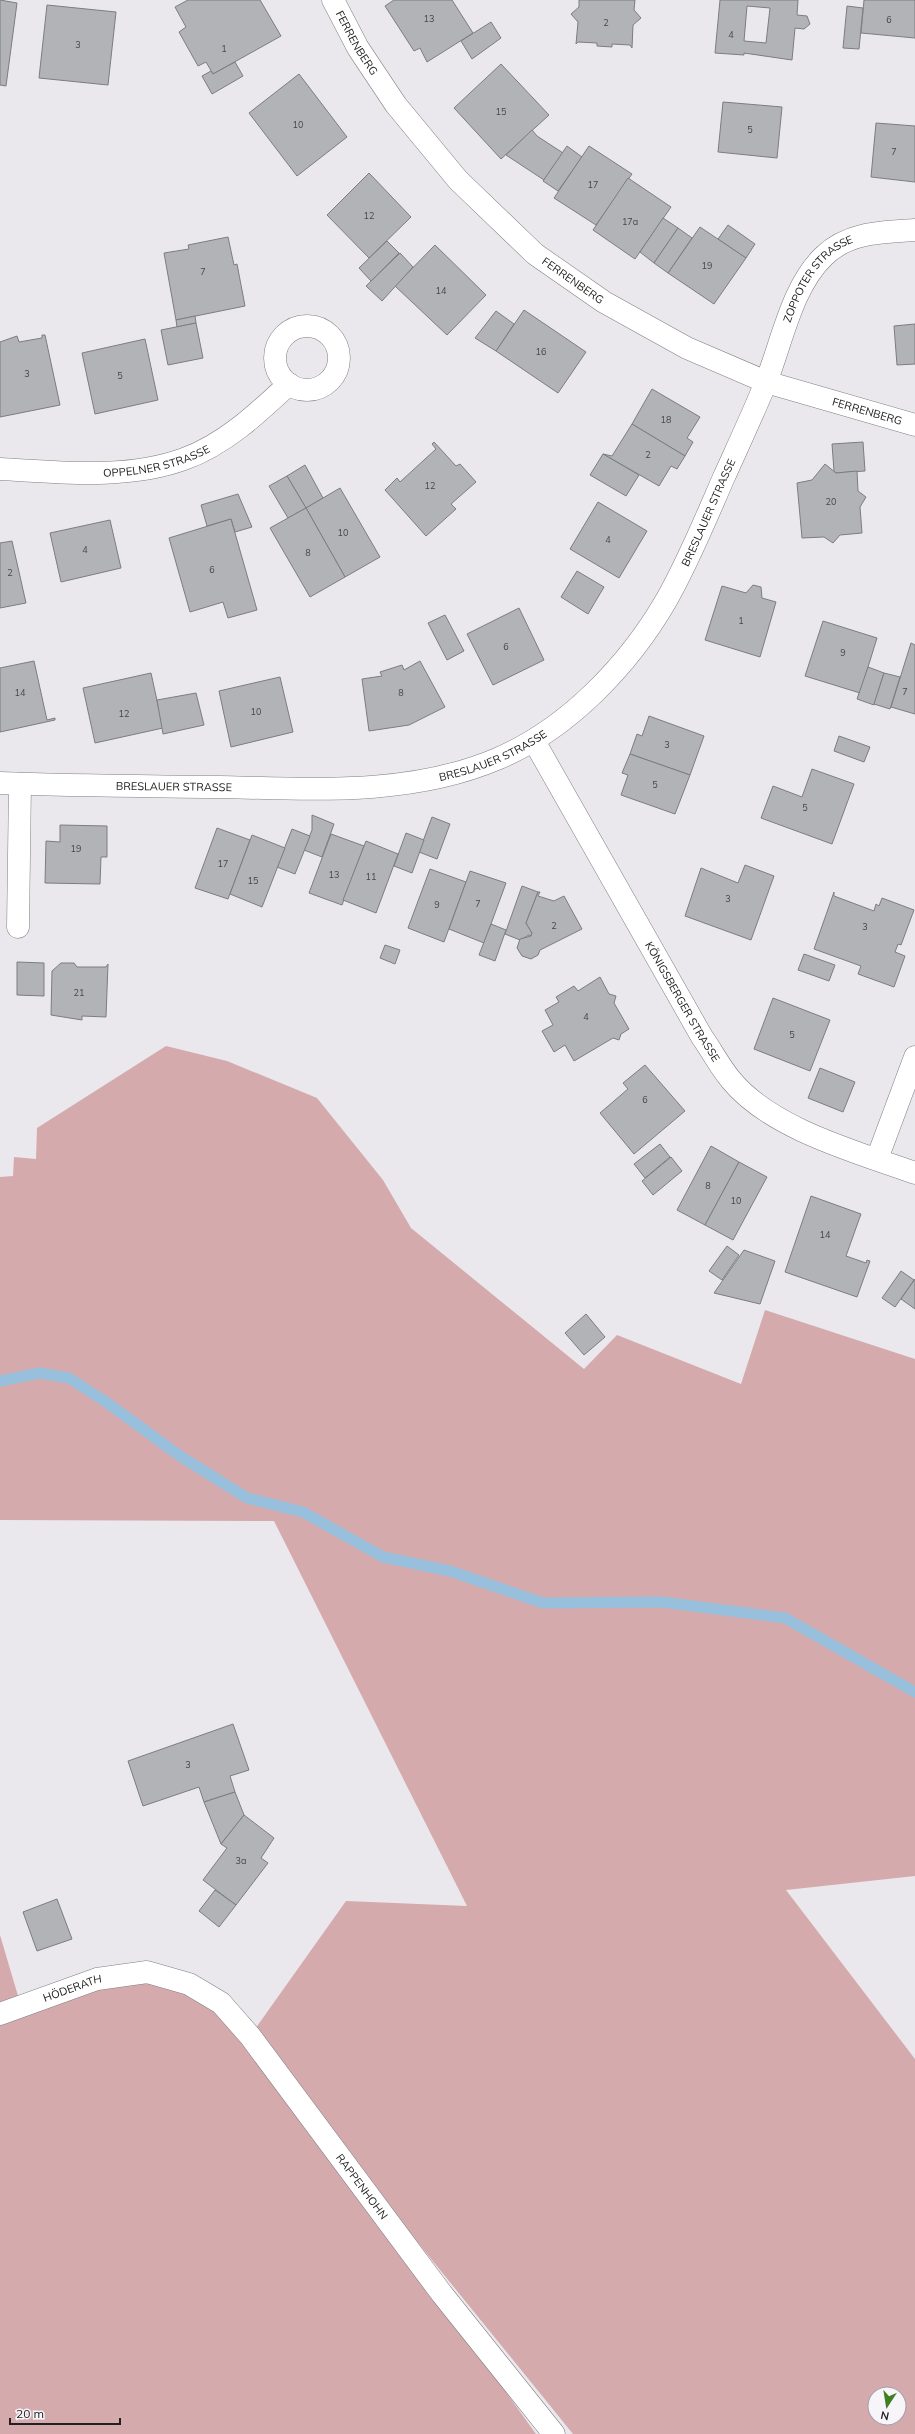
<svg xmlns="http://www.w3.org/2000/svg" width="915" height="2434" font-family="Mulish,sans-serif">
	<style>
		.green { fill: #d5aaad; fill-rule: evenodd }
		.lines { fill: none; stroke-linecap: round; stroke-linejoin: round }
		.stream { stroke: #98c0dc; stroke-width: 11 }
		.building { fill: #b1b3b7; stroke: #7c7d81; fill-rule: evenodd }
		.street-casing { stroke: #817f83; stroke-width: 23 }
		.street { stroke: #fff; stroke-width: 22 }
		.labels { text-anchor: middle; stroke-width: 3; stroke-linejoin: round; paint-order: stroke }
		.number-label { font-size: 9px; fill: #454647 }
		.street-label { font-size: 11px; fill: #212122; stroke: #f7f5fa }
	</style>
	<rect width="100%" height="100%" fill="#eae8ed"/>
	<!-- green -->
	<path class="green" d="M166 1046 227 1061 317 1098 383 1180 411 1228 584 1369 617 1335 741 1384 765 1310 915 1359V1876L786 1890 915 2059V2434H573L256 2043 536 2434H0V1935L21 2006 97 1979 189 1984 250 2036 346 1901 467 1906 274 1521 0 1520V1177L13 1176 14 1157 36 1159 37 1128ZM875 2394H899V2418H875Z"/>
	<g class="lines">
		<!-- stream -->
		<polyline class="stream" points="0,1381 39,1373 69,1378 106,1402 180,1456 247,1498 303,1512 383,1557 450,1571 543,1603 662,1602 785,1618 915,1692"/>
	</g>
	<!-- building -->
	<g class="building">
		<polygon points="0,0 17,3 6,86 0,85"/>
		<polygon points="188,0 260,0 281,36 213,74 206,62 198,66 179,32 186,27 175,7"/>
		<polygon points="394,0 452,0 473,33 427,62 420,48 414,51 385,6"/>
		<polygon points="579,0 635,0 634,10 641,18 633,25 632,48 630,45 612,44 612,47 597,46 597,43 578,42 576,44 578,22 571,14 579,7"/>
		<path d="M720 0H798L797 15 807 16 810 24 804 29 795 28 792 60 744 53V55L715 53ZM747 6 770 8 766 43 744 41Z"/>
		<polygon points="864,0 915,0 915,38 861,33"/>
		<polygon points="47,5 116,12 108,85 39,78"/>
		<polygon points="847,6 863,8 859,49 843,48"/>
		<polygon points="491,22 501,38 472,59 461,41"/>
		<polygon points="235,62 243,76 212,94 202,76 211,71 213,74"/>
		<polygon points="501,64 549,115 501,159 454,108"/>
		<polygon points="299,74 347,137 297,176 249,113"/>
		<polygon points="723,102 782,107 777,158 718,152"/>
		<polygon points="876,123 915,126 915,182 871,177"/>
		<polygon points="532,130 537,136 563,153 544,180 506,155"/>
		<polygon points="567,146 582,157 558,191 543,181"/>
		<polygon points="589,146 632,174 596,225 554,198"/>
		<polygon points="369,173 411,217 369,258 327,215"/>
		<polygon points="628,178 671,207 635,259 593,230"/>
		<polygon points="663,218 678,228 654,263 640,252"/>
		<polygon points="728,225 755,244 746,258 718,239"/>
		<polygon points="700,227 746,258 714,304 668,273"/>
		<polygon points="678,228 692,238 668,273 654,263"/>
		<polygon points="228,237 234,265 237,264 245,306 176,320 164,253 189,249 188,245"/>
		<polygon points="387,241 399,253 371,281 359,268"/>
		<polygon points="435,245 486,295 447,335 395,286"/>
		<polygon points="400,253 413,267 382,301 366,286"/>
		<polygon points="524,310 586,352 558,393 496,351"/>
		<polygon points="496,311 514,324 496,351 475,338"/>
		<polygon points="195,316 196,323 177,327 176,320"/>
		<polygon points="196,323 203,358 168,365 161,330"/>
		<polygon points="915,324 915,364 897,365 894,326"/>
		<polygon points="42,335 45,335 60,405 0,417 0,342 17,336 19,342 42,338"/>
		<polygon points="145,339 158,400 95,414 82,353"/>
		<polygon points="652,389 700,417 687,438 693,442 685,456 632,424"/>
		<polygon points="632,424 685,456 677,469 671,466 659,486 603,454 612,456"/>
		<polygon points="434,442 456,466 460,464 476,482 451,504 456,509 426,536 385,490 397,478 400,482 436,449 432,444"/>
		<polygon points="863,442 865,471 836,473 834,471 832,444"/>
		<polygon points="603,454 639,475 626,496 590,475"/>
		<polygon points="825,464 836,473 857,471 858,491 866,497 860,507 862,533 840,535 833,543 824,537 802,538 797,483 812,480"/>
		<polygon points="305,465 323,498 306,508 287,476"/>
		<polygon points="287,476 306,508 288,518 269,486"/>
		<polygon points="340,488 380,557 345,577 306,508"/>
		<polygon points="238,494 252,527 235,532 231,519 207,526 201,505"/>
		<polygon points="598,502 647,531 619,578 570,549"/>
		<polygon points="306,508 345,577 310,597 270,528"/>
		<polygon points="231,519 257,610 228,618 223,602 190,612 169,538"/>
		<polygon points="110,520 121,568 61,582 50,533"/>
		<polygon points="12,541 26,603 0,608 0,543"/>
		<polygon points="577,571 604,587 588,614 561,597"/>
		<polygon points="753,585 761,587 762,598 776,602 760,657 705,640 722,586 746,593"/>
		<polygon points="519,608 544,660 493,685 467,634"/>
		<polygon points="445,615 464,651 447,660 428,623"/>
		<polygon points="823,621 877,638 860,693 805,676"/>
		<polygon points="911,643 915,645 915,714 891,707"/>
		<polygon points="34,661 47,720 55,718 55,720 0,732 0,668"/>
		<polygon points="420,661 445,707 409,725 369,731 362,679 382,676 380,672 402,665 404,670"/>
		<polygon points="868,667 884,673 874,705 857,699"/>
		<polygon points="151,673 163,728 95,743 83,688"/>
		<polygon points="884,673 900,677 890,709 874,704"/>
		<polygon points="280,677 293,732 231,747 219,691"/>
		<polygon points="196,693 204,725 163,734 157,700"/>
		<polygon points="649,716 704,736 690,775 630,754 637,734 642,736"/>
		<polygon points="839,736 870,747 864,762 834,751"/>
		<polygon points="630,754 690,775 675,814 621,795 628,775 622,773"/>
		<polygon points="812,769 854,784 832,844 761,818 773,786 802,797"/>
		<polygon points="312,815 334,824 322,857 304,850 312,830"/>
		<polygon points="432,817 450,824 437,859 419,852"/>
		<polygon points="60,825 107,826 107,857 101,857 100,884 45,883 46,841 60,842"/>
		<polygon points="217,828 250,840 228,899 195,888"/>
		<polygon points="292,829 310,836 295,874 277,867"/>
		<polygon points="406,833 424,840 412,873 394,866"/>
		<polygon points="331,834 364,846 342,905 309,893"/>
		<polygon points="252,835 285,848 262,907 230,894"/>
		<polygon points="366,841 398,854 376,913 343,900"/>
		<polygon points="745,865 774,876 751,940 685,916 701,868 738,883"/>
		<polygon points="430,869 466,882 444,942 408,928"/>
		<polygon points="470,871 506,883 484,943 449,929"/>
		<polygon points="522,886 538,892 526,923 532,933 531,936 529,935 520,940 505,934"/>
		<polygon points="538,892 540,892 538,896 554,901 564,896 582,929 540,950 538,955 531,959 522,956 517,948 520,939 531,936 532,933 526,923"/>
		<polygon points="834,892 834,896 874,911 876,904 879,906 882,898 914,910 901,945 898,944 895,952 905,956 894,987 858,974 861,966 814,949"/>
		<polygon points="491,924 506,930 495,961 479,955"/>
		<polygon points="385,945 400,950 395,964 380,958"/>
		<polygon points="804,954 835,965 829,981 798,970"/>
		<polygon points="17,962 44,963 44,996 17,995"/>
		<polygon points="61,963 74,963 77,967 106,967 108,964 106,1017 82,1016 82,1020 51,1015 52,971"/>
		<polygon points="600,977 609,994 616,996 614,1003 629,1029 621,1034 619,1040 613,1038 574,1061 565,1045 554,1052 542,1031 553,1025 545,1010 559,1002 556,997 574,986 578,991"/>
		<polygon points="773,998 830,1020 810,1071 754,1049"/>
		<polygon points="645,1065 685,1111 634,1154 600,1113 628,1089 623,1083"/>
		<polygon points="820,1068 855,1082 843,1112 808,1098"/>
		<polygon points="660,1144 670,1157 645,1178 634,1164"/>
		<polygon points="711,1146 739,1162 705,1225 677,1210"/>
		<polygon points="671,1157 682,1171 653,1195 642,1181"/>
		<polygon points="739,1162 767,1177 733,1240 705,1225"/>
		<polygon points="811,1196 861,1214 846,1256 866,1263 867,1260 870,1261 857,1297 785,1272"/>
		<polygon points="727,1246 739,1255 722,1280 709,1271"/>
		<polygon points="744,1250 775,1261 760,1304 714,1293"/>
		<polygon points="901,1271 914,1280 895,1307 882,1298"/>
		<polygon points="915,1279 915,1309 901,1299"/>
		<polygon points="586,1314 605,1337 584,1355 565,1333"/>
		<polygon points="233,1724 249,1770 230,1776 235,1792 204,1802 199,1787 143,1806 128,1761"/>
		<polygon points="235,1792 244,1815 221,1844 204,1802"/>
		<polygon points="244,1815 274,1838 261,1858 268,1863 236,1905 203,1880 227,1848 221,1844"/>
		<polygon points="215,1890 236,1905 219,1927 199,1911"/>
		<polygon points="57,1899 72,1939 37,1951 23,1912"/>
	</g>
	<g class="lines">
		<!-- street casing -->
		<g class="street-casing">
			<g id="street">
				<path id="s1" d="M333 0 358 48 396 105 458 180 535 254 604 302 687 348 766 382 915 425"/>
				<circle cx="307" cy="358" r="32"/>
				<path id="s2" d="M0 469C59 472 127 480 184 459 224 445 258 413 289 384"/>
				<path id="s3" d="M534 741 702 1037C712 1051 720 1067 731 1080 771 1129 857 1152 915 1173"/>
				<path id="s4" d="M0 783C73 786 146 786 220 787 312 789 410 796 497 759 568 729 629 665 667 599 689 560 706 518 724 477 738 446 753 414 766 382 782 342 792 286 824 256 848 232 883 232 915 230"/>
				<polyline points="18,927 20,784"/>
				<polyline points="877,1159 915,1057"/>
				<path id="s5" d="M0 2014 97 1979 147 1972 189 1984 221 2003 250 2036 442 2294 554 2434"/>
			</g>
		</g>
		<!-- street -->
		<use href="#street" class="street"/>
	</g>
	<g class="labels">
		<!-- number labels -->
		<g class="number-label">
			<text x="429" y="22">13</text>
			<text x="889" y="23">6</text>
			<text x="606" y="26">2</text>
			<text x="731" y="38">4</text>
			<text x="78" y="48">3</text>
			<text x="224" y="52">1</text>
			<text x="501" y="115">15</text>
			<text x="298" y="128">10</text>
			<text x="750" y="133">5</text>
			<text x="894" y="155">7</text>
			<text x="593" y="188">17</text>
			<text x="369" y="219">12</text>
			<text x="630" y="225">17a</text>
			<text x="707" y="269">19</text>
			<text x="203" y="275">7</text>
			<text x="441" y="294">14</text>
			<text x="541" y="355">16</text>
			<text x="27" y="377">3</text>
			<text x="120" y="379">5</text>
			<text x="666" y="423">18</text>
			<text x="648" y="458">2</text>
			<text x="430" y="489">12</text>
			<text x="831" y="505">20</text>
			<text x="343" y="536">10</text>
			<text x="608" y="543">4</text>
			<text x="85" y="553">4</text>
			<text x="308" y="556">8</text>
			<text x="212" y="573">6</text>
			<text x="10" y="576">2</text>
			<text x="741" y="624">1</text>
			<text x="506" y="650">6</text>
			<text x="843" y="656">9</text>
			<text x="905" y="695">7</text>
			<text x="20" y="696">14</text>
			<text x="401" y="696">8</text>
			<text x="256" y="715">10</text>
			<text x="124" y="717">12</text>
			<text x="667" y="748">3</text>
			<text x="655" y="788">5</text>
			<text x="805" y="811">5</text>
			<text x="76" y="852">19</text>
			<text x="223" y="867">17</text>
			<text x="334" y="878">13</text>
			<text x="371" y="880">11</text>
			<text x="253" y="884">15</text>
			<text x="728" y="902">3</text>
			<text x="478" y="907">7</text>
			<text x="437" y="908">9</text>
			<text x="554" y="929">2</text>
			<text x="865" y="930">3</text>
			<text x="79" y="996">21</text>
			<text x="586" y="1020">4</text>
			<text x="792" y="1038">5</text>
			<text x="645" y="1103">6</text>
			<text x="708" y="1189">8</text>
			<text x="736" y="1204">10</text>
			<text x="825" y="1238">14</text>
			<text x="188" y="1768">3</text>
			<text x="241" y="1864">3a</text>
		</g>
		<!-- street labels -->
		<g class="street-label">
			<text dy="4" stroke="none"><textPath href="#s1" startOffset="49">FERRENBERG</textPath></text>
			<text dy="4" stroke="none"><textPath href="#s1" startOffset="373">FERRENBERG</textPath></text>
			<text dy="4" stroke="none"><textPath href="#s4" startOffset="1095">ZOPPOTER STRASSE</textPath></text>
			<text dy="4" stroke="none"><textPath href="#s1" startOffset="697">FERRENBERG</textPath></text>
			<text dy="4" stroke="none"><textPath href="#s2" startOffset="158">OPPELNER STRASSE</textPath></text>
			<text dy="4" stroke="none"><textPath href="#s4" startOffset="834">BRESLAUER STRASSE</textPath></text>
			<text dy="4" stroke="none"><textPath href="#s4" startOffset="498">BRESLAUER STRASSE</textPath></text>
			<text dy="4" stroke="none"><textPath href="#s4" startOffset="174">BRESLAUER STRASSE</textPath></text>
			<text dy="4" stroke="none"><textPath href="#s3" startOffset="300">KÖNIGSBERGER STRASSE</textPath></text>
			<text dy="4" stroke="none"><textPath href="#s5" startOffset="77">HÖDERATH</textPath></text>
			<text dy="4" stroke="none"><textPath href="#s5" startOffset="466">RAPPENHOHN</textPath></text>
		</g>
	</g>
	<!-- north arrow -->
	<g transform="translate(887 2406) rotate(192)"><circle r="19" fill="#f7f5fa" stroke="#a1a0a4"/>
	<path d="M0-3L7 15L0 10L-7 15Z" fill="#3e7f1f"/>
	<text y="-6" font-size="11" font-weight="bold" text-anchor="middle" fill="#212122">N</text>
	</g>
	<!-- scale -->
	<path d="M10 2418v6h110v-6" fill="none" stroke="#212122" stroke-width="2"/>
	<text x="16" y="2418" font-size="12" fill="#212122" stroke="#f7f5fa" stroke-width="3" paint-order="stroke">20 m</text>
</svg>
